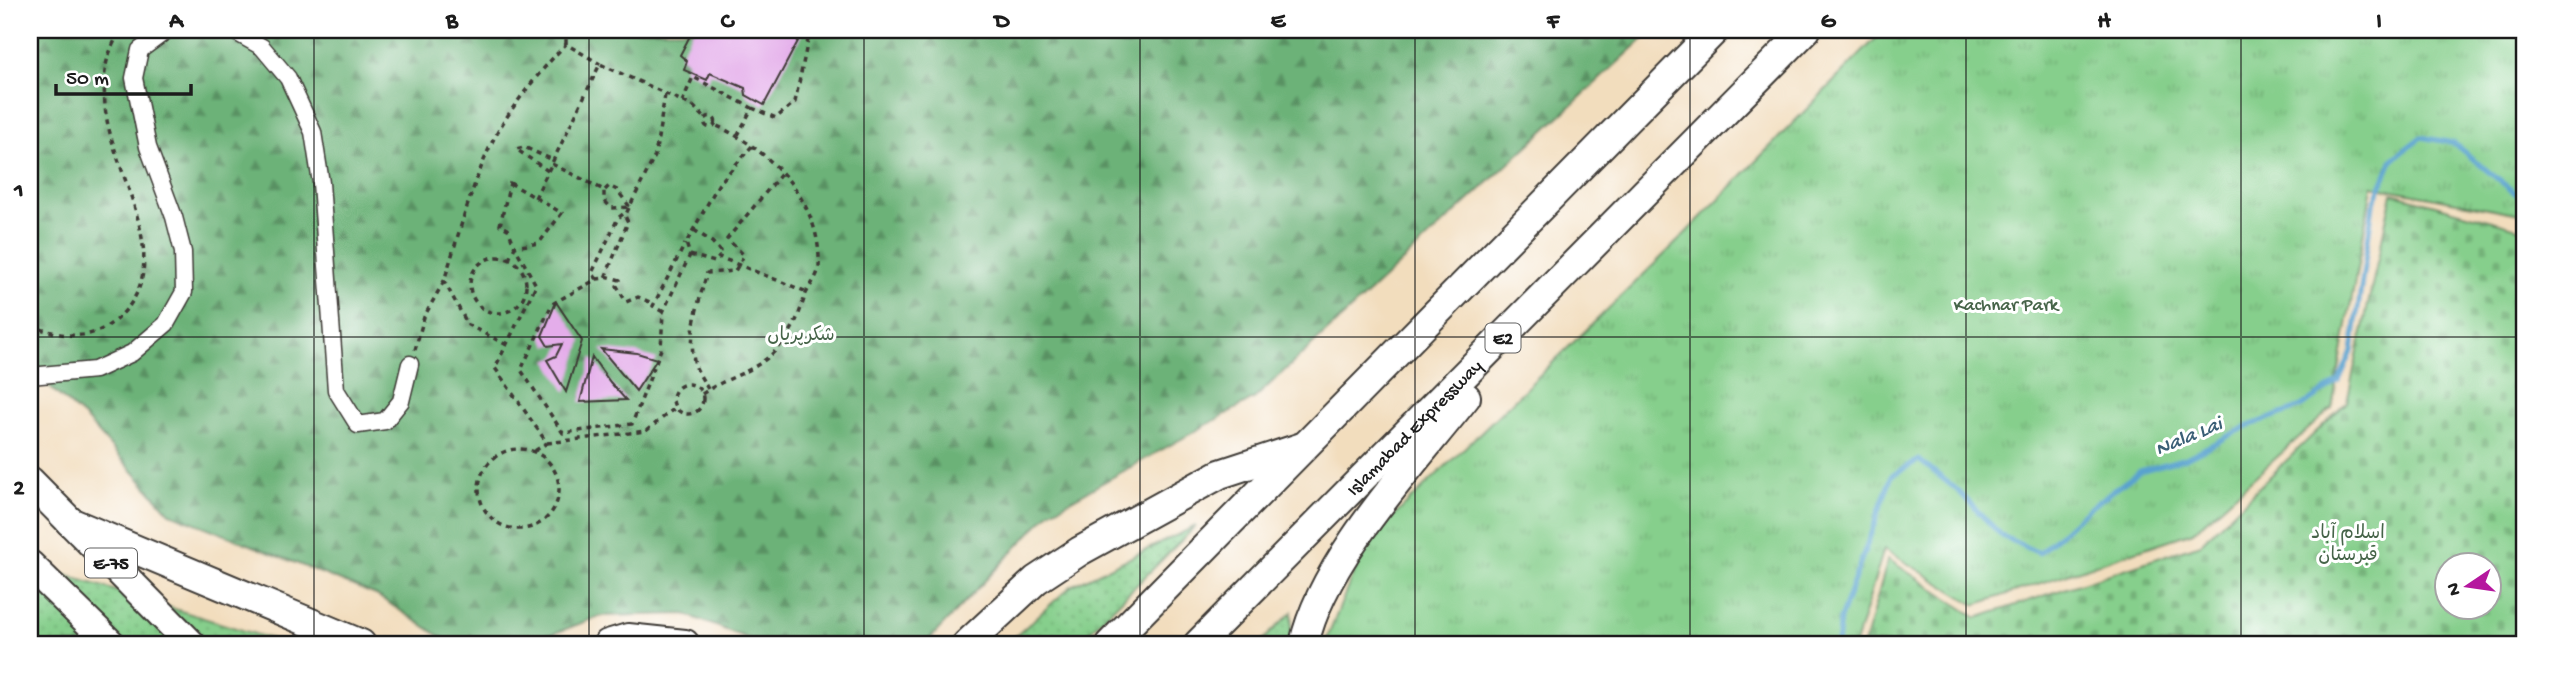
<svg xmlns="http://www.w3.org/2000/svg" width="2555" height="674" font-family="'Gochi Hand','Playpen Sans Arabic',sans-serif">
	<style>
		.grass { fill: url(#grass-dots); stroke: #517654; stroke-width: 2 }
		.forest { fill: url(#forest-firs); stroke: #44674a; stroke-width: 2 }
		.cemetery { fill: url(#cemetery-stones); stroke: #517654; stroke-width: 2; fill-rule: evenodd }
		.park { fill: url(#park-tufts); stroke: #517654; stroke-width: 2 }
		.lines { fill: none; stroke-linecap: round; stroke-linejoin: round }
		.stream { stroke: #58a2cf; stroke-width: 5 }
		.building { fill: #e4adea }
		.street-casing { stroke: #3c3934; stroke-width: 19 }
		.highway-casing { stroke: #3c3934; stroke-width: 32 }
		.path { stroke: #3c3934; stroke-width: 3.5; stroke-dasharray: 5 5; stroke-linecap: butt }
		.street { stroke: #fff; stroke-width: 16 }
		.highway { stroke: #fff; stroke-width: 28 }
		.grid { fill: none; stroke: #1c1c1c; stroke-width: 2; stroke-opacity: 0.55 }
		.labels { text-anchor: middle; stroke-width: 6; stroke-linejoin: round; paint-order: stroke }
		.shield { fill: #fff; stroke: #606060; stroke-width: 2 }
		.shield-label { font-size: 18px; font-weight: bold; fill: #1c1c1c }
		.park-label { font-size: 19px; fill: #466449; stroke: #fff }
		.street-label { font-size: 19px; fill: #1c1c1c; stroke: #fff }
		.water-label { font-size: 21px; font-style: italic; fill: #3a5f76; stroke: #fff }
		.neatline { fill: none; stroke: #1c1c1c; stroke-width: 2.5 }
		.grid-label { font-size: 23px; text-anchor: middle; font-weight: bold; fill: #1c1c1c }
	</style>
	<defs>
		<pattern id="grass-dots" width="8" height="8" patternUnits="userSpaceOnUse" patternTransform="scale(1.75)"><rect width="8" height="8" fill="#86cf8c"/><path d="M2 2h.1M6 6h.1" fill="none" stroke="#73b178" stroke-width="1.8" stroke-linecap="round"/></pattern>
		<pattern id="forest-firs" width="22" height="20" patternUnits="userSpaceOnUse" patternTransform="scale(1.75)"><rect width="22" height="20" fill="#6cb278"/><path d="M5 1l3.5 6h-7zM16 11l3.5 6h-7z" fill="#589062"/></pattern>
		<pattern id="cemetery-stones" width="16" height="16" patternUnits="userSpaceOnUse" patternTransform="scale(1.75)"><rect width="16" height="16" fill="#86cf8c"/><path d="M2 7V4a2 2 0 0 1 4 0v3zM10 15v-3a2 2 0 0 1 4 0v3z" fill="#73b178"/></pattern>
		<pattern id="park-tufts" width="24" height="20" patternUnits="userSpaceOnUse" patternTransform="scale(1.75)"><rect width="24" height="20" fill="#86cf8c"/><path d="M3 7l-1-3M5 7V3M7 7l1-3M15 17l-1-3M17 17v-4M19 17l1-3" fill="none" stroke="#73b178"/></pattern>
	</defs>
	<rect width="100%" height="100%" fill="#fff"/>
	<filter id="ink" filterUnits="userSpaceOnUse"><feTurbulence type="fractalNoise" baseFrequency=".0143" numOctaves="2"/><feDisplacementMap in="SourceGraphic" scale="14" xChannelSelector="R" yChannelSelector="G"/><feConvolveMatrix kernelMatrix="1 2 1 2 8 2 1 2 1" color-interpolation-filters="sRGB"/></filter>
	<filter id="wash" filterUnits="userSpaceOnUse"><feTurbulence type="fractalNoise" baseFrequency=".00686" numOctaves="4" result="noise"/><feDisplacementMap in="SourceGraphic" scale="28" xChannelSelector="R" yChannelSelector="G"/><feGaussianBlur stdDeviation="1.57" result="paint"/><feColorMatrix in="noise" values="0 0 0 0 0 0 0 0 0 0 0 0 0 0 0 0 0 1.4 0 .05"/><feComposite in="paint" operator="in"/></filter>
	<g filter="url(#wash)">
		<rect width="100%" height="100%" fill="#f2ddbd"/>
		<!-- grass -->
		<g class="grass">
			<polygon points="1196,526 1077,644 1007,644 1071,586"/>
			<polygon points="30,564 287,644 30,644"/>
			<polygon points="1292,612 1290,644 1259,644"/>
		</g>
		<!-- forest -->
		<polygon class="forest" points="30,30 1653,30 1255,398 1050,512 925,644 762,644 685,614 600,616 542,638 534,644 452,644 376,595 170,513 85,418 30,370"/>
		<!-- cemetery -->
		<path class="cemetery" d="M2392 193 2525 230V644H1864L1888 559 1977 618 2200 544 2347 402ZM2446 566H2488V608H2446Z"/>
		<!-- park -->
		<polygon class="park" points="1884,30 2525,30 2525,215 2372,186 2332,408 2193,532 1975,605 1884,549 1855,644 1325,644 1365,544 1672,247"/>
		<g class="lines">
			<!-- stream -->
			<polyline class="stream" points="1837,644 1840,619 1892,475 1919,460 1956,489 2002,536 2039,553 2088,509 2140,471 2186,458 2248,426 2301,407 2339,381 2352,351 2373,205 2393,159 2421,137 2453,143 2525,201"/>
		</g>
		<g id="blocks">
			<!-- building -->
			<g class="building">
				<polygon points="693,30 804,30 764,105 746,95 745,88 710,73 707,80 684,70 687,61 680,55"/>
				<polygon points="556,302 582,341 566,392 547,360 556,356 562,344 548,346 542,336"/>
				<polygon points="601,349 637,353 657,359 636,391"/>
				<polygon points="592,357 610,382 626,400 580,402"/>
			</g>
		</g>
	</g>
	<g filter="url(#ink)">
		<use href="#blocks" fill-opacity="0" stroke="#3c3934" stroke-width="2"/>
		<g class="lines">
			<!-- street casing -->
			<g class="street-casing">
				<g id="street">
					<polyline points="232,30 262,47 288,78 313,132 321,183 336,390 358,425 385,421 401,401 410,364"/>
					<polyline points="30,376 95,370 132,353 166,324 184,292 183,252 174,217 148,147 134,78 140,50 167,30"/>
				</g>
			</g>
			<!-- highway casing -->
			<g class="highway-casing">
				<g id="highway">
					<polyline points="30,481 191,644"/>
					<polyline points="70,522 361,644"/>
					<polyline points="30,565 111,644"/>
					<polyline points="608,644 628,638 685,644"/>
					<polyline points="967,644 1036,580 1080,551 1220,474 1302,447"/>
					<polyline points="1110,644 1715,30"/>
					<path id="s1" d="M1198 644 1806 30"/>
					<path d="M1304 644C1323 559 1412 466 1466 397"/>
				</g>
			</g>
			<!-- path -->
			<g class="path">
				<polyline points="566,44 566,30"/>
				<polyline points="665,95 655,156 625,216 628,222 605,278 597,279 552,304 521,370 563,433 632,424 661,349 663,312 690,255 686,243 718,185 752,146"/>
				<polyline points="682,102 693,77 752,108 738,135"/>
				<polyline points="693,106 706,119"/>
				<polyline points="752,108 776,118 795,102 809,35"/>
				<circle cx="710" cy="122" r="5.5"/>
				<polyline points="552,164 604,190 604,200 611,208 630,207"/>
				<polyline points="548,171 516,149 524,147 553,160"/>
				<polygon points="510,183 562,213 539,243 515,247 508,229 500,225"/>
				<polyline points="605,190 609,186 617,190 630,207"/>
				<polyline points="535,198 600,64 693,106"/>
				<polyline points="694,230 712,242 720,251 719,257"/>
				<polyline points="690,255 715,262 719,257 807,292"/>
				<circle cx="498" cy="285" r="28"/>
				<polyline points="509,259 515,247 536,285 495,368 547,443 533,452"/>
				<polyline points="606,276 620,280 617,286 626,302 638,297 654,304"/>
				<polyline points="597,279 592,273 618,218 623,214 625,216"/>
				<polyline points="663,312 653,306 685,244"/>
				<path d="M30 326C64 336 90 344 119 317 180 261 110 171 105 106 103 71 104 61 120 30"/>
				<path d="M507 345 468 325 444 281C457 240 468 198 485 158 500 119 538 73 566 44L600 64"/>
				<polyline points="415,350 424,317 444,281"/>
				<circle cx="688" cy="399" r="15"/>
				<path d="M708 389C704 382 698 373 695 365 687 336 699 301 707 273L735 271 744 255 727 239 782 173"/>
				<path d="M702 394C726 377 754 373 775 351 792 334 798 318 805 296 809 286 818 277 819 267 822 202 770 149 715 125"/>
				<polyline points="547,443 646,431 675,408"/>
				<circle cx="519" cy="489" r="40"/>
			</g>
			<!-- street -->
			<use href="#street" class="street"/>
			<!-- highway -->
			<use href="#highway" class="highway"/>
		</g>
	</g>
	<!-- grid -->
	<path class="grid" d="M314 30V644M589 30V644M864 30V644M1140 30V644M1415 30V644M1690 30V644M1966 30V644M2241 30V644M30 337H2525"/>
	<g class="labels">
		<!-- shield labels -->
		<g class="shield">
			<rect x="1485.5" y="323.5" width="35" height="29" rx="5"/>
			<rect x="85" y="548.5" width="52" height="29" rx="5"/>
		</g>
		<g class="shield-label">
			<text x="1503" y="344">E2</text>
			<text x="111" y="569">E-75</text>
		</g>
		<!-- park labels -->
		<g class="park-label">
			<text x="2006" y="310">Kachnar Park</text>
			<text x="801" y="340">شکرپریاں</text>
			<text x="2348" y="538">اسلام آباد<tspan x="2348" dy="22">قبرستان</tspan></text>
		</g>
		<!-- street labels -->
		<g class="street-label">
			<text dy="7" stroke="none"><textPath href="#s1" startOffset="306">Islamabad Expressway</textPath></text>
		</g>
		<!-- water labels -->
		<g class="water-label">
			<text transform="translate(2188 435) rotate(-23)" y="7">Nala Lai</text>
		</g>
	</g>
	<!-- margin -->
	<rect width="2555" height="674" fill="none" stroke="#fff" stroke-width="77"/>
	<!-- north arrow -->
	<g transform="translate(2468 586) rotate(257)"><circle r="33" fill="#ffffff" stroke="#a4a4a4" stroke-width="2"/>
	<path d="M0-5L12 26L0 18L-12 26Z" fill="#b5179e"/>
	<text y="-10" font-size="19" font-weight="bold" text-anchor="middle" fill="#1c1c1c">N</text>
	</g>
	<!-- scale -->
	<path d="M56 84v10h135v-10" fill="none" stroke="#1c1c1c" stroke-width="3.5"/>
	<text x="66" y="84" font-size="21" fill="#1c1c1c" stroke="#ffffff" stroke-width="5" paint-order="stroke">50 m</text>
	<rect x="38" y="38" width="2478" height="598" class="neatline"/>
	<g class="grid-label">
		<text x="176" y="27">A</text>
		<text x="452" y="27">B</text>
		<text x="727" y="27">C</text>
		<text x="1002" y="27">D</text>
		<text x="1278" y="27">E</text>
		<text x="1553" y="27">F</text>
		<text x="1828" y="27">G</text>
		<text x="2104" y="27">H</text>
		<text x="2379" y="27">I</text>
		<text x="19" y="196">1</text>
		<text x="19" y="494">2</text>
	</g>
</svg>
